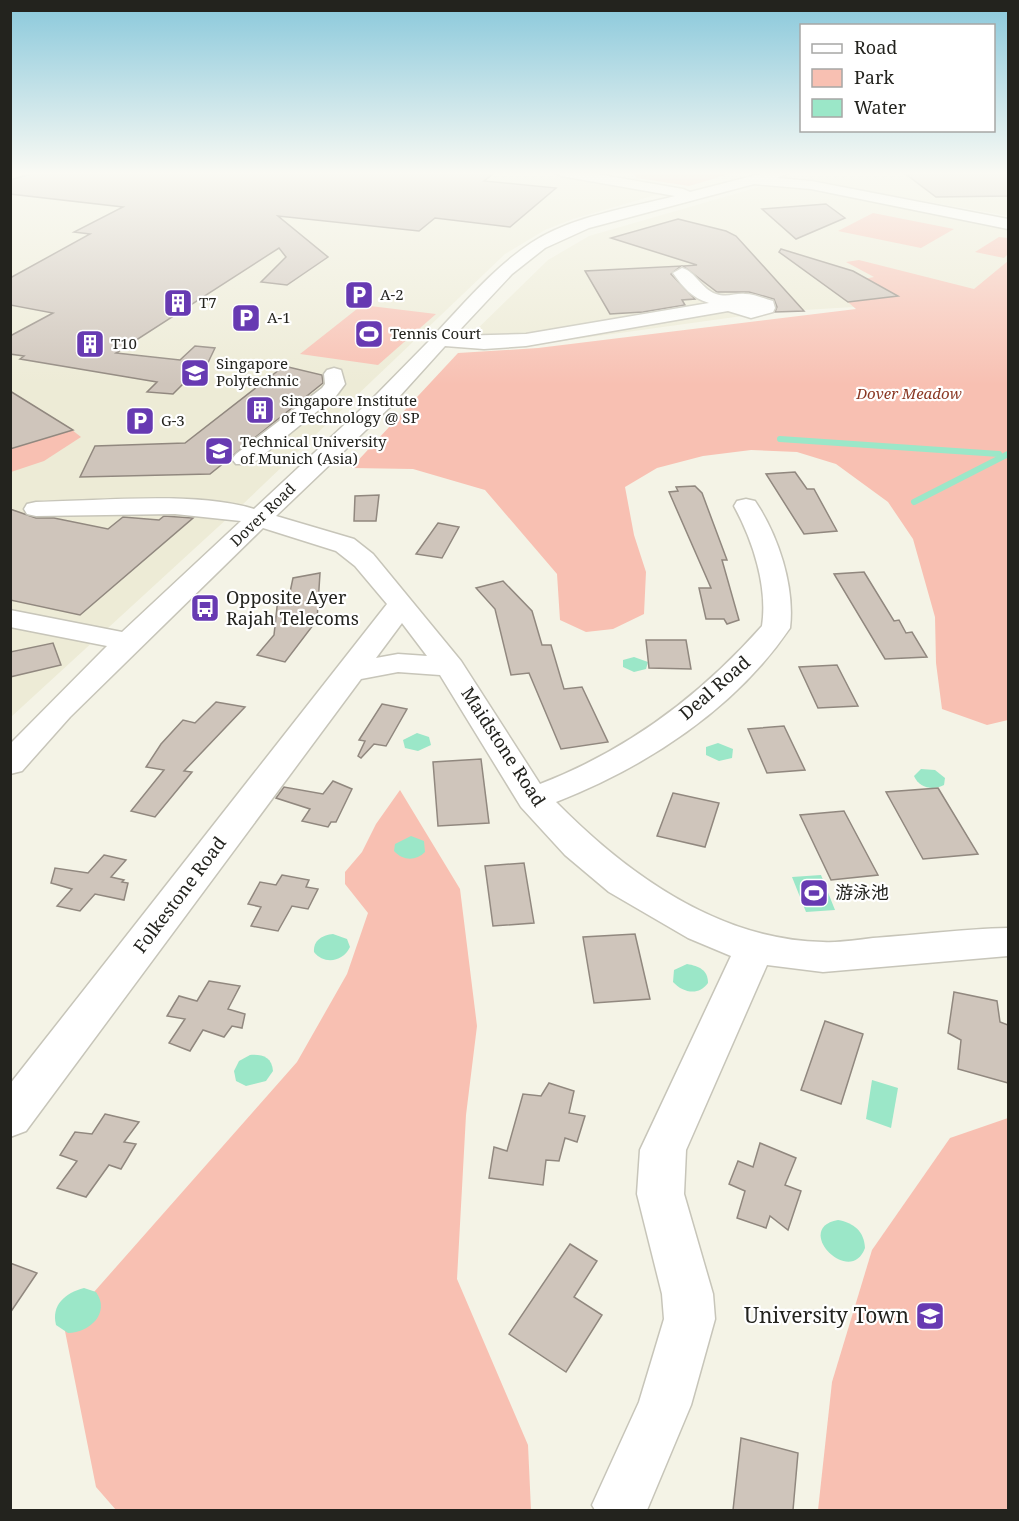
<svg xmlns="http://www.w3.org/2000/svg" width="1019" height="1521" font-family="'Noto Serif','Noto Sans SC',serif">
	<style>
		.built { fill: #edebd6 }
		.green { fill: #f8c0b2 }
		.water { fill: #9be7c8 }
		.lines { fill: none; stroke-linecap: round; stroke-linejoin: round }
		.stream { stroke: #9be7c8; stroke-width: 6 }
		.building { fill: #cfc5bb; stroke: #91887f; stroke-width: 1.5 }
		.minor-casing { stroke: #c7c5b9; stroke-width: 3 }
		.minor { fill: #fff; fill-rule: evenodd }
		.labels { text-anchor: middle; stroke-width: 4.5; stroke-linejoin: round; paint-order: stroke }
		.far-poi-label { font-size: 15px; fill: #23231e; stroke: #fff; text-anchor: start }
		.far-park-label { font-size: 15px; font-style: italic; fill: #8b3925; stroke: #fff }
		.far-street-label { font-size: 15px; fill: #23231e; stroke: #fff }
		.poi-label { font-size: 18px; fill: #23231e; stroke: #fff; text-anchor: start }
		.street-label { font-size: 18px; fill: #23231e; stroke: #fff }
		.near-poi-label { font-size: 21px; fill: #23231e; stroke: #fff; text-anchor: end }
	</style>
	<rect width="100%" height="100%" fill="#f4f3e6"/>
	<!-- built -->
	<g class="built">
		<polygon points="11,172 551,172 666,192 573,219 545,230 505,254 242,505 11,717"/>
		<polygon points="812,172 1008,172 1008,216 812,181 807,175"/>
		<polygon points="797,185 976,219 1008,228 1008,295 986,299 771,312 540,344 463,349 469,337 548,260 589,236 759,187"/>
	</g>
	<!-- green -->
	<g class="green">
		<polygon points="632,172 736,172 689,186 637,178"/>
		<polygon points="873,213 954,229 921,248 838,231"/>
		<polygon points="999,237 1008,238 1008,254 1004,258 975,252"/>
		<polygon points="859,260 974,289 1008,261 1008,720 987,725 942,709 936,663 935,617 913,539 888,502 836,464 797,452 751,450 703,456 657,468 625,487 634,535 646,572 644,614 613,629 586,632 560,620 557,574 485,490 413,469 351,468 458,353 538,348 856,309 829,286 874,277 846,262"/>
		<polygon points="362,305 436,314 378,365 300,354"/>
		<polygon points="72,430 81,437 44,461 11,472 10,449"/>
		<polygon points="400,790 460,889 477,1026 466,1115 457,1279 528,1445 531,1510 116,1510 96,1487 64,1326 297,1062 347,974 368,913 345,884 345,872 362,852 376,824"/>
		<polygon points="1008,1118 1008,1510 818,1510 832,1382 872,1250 950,1138"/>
	</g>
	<!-- water -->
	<g class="water">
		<polygon points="634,657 648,662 646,669 634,672 623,667 623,660"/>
		<polygon points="417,733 429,737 431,745 418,751 405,748 403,740"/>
		<polygon points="718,743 733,749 732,758 719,761 706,755 706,747"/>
		<path d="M921 769 935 770 945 778 944 785C933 791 919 788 914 776Z"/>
		<path d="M411 836 424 841 425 852C416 861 403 861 394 851L395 844Z"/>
		<polygon points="821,875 835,910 806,912 792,877"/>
		<path d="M333 934 347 939 350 947C343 962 324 965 314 952 313 940 323 935 333 934Z"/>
		<path d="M687 964C699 966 708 970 708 983 699 996 683 993 673 982L674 970Z"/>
		<path d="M250 1055C262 1054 272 1057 273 1071L266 1081 246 1086 236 1081 234 1071 239 1061Z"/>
		<polygon points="872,1080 898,1088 891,1128 866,1119"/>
		<path d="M838 1220C854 1223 864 1231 865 1248 850 1288 792 1228 838 1220Z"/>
		<path d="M84 1288 96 1292C111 1313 89 1333 68 1333L56 1325C51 1305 65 1293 84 1288Z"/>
	</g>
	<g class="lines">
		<!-- stream -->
		<g class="stream">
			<polyline points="780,439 999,454"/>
			<polyline points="914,502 1008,454"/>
		</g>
	</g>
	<!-- building -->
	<g class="building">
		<polygon points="31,172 464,172 493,174 484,181 556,188 510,227 435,218 419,231 278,216 328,257 287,285 261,282 286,257 279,248 116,353 180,360 195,346 215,348 203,373 190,377 173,394 147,392 157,382 20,359 24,356 10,354 10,336 53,313 10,305 10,278 90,234 74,232 123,207 10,194 10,180 30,174"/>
		<polygon points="903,172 1008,174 1008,196 936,197"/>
		<polygon points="826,204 845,218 796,239 762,209"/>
		<polygon points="678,219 726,231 736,236 804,311 775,312 777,307 774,299 749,292 717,292 683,266 697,265 611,238"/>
		<polygon points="781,249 853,271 898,296 848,302 779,252"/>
		<polygon points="681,266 671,274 695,299 682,300 685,305 643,312 610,314 585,271"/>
		<polygon points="284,366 322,375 323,383 210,474 80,477 95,446 185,443"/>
		<polygon points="10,391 73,430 10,449"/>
		<polygon points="795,472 807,489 814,489 837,531 804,534 766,474"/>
		<polygon points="695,486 702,493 727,560 722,560 739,620 727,624 724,619 706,619 699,588 711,588 669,492 678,491 676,487"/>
		<polygon points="379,495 376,521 354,521 355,496"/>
		<polygon points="10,509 36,518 54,518 108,529 123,517 159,520 164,516 193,518 80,615 10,600"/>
		<polygon points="438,523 459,527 442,558 416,554"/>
		<polygon points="864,572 894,621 899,620 906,633 912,632 927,657 885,659 834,574"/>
		<polygon points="320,573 317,620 285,662 257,655 274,635 278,598 289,597 293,578"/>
		<polygon points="503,581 532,611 542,645 551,645 564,689 582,687 608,742 561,749 529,673 511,675 495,609 476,588"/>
		<polygon points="646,640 686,640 691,669 649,668"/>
		<polygon points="53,643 61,665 10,677 10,652"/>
		<polygon points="837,665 858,706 818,708 799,667"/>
		<polygon points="216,702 245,707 184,771 192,772 155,817 131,811 164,770 146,767 161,744 183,720 195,723"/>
		<polygon points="382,704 407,709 386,746 374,744 361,758 358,756 365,741 359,740"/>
		<polygon points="784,726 805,770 767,773 748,729"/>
		<polygon points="481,759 489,823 438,826 433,762"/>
		<polygon points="333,781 352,789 336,822 331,822 328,827 302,821 310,809 276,798 284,787 323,794"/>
		<polygon points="938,788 978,854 923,859 886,792"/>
		<polygon points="673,793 719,803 705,847 657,836"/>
		<polygon points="844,811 878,875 831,880 800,815"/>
		<polygon points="104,855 126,860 111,877 124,880 122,882 128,883 124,900 95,894 80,911 57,906 72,889 51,883 55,868 88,873"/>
		<polygon points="524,863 534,923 493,926 485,866"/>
		<polygon points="282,875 309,880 306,887 318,889 308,909 292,906 278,931 251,926 261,907 248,904 260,882 276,885"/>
		<polygon points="635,934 650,999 594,1003 583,937"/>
		<polygon points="209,981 240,986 228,1009 245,1014 242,1028 232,1026 224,1037 203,1030 190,1051 169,1043 185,1019 167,1016 179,996 197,1001"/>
		<polygon points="954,992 997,1001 1000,1022 1008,1025 1008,1083 958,1069 961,1040 948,1033"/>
		<polygon points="825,1021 863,1034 841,1104 801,1090"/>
		<polygon points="549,1083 574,1091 569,1113 585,1116 577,1142 565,1138 559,1161 546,1160 543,1185 489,1178 494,1147 507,1151 523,1094 541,1096"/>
		<polygon points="105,1114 139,1122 124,1142 136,1144 121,1169 109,1165 86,1197 57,1188 77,1161 60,1155 75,1132 92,1134"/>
		<polygon points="760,1143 796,1158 785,1185 801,1191 788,1230 770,1216 766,1228 737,1218 745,1191 729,1184 738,1161 753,1167"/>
		<polygon points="570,1244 597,1261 574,1297 602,1315 566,1372 509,1334"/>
		<polygon points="10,1263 37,1273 10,1313"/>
		<polygon points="741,1438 798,1453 793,1510 733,1510"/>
	</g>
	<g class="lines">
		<!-- minor casing -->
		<g class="minor-casing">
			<g id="minor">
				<path d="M554 172H585L683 189 690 192 768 172H791L777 178 811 181 1008 219V229L811 189 754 184 589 228 545 248 512 274 454 336 526 334 709 303C692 298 683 287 673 273L682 268C695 271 701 289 716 294 727 298 735 293 745 294 754 294 765 299 773 301L775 308 773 312 751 318 728 311 526 346 484 349 445 346 389 408 276 516 354 539 373 554 461 661 540 784C628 750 700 696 762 626 768 587 753 541 734 506L737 501 746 499 755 501C778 535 795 586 790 628 735 709 646 767 556 802 627 874 718 940 823 942 839 943 856 940 873 938 918 935 963 929 1008 928V956L823 972 767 965 686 1150 684 1194 713 1294 715 1319 691 1405 647 1510H595L592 1505 639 1402 664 1319 662 1294 637 1194 640 1150 731 956 688 938 609 892 565 855 521 807 440 675 398 672 361 679 26 1131 10 1137V1084L387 604 355 566 336 551 263 528 70 717 22 771 10 774V744L107 646 10 627V610L122 632 241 521 175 514 36 516 27 514 24 509 27 504 36 502C99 501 196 491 254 509L373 398 429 341 420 335 423 331H438C467 300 495 267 531 243 572 216 629 208 675 196L561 176ZM402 623 427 656 398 654 376 658Z"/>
				<polygon points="334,368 341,370 345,384 336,396 252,464 236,464 232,459 236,454 322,388 325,384 324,374 327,370"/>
			</g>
		</g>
		<!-- minor -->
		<use href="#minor" class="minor"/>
	</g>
	<!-- sky -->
	<linearGradient id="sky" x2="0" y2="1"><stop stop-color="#89c8db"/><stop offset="0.45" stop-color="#fafaf4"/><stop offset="1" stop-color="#fafaf4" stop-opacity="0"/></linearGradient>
	<rect width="1019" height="385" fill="url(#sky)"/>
	<!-- icons -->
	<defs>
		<g id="parking-square" transform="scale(1.5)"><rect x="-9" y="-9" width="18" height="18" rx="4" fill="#673ab2" stroke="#fff"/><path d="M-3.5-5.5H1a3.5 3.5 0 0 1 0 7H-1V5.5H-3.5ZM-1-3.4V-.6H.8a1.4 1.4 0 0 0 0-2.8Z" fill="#fff"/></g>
		<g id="building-square" transform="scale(1.5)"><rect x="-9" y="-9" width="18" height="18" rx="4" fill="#673ab2" stroke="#fff"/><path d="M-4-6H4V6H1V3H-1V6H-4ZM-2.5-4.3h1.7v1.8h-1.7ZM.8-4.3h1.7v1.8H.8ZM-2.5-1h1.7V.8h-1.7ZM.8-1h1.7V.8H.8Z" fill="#fff"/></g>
		<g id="stadium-square" transform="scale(1.5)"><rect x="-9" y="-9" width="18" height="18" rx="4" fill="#673ab2" stroke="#fff"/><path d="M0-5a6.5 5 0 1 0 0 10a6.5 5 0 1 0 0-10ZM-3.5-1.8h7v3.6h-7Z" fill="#fff"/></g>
		<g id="university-square" transform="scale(1.5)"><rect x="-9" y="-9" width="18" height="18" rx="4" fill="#673ab2" stroke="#fff"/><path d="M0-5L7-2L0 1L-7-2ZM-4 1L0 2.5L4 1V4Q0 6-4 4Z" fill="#fff"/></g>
		<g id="bus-square" transform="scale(1.5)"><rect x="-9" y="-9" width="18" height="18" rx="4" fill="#673ab2" stroke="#fff"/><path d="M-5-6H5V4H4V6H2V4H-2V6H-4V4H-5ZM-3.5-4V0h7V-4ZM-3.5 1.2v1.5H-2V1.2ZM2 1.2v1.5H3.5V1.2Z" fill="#fff"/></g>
	</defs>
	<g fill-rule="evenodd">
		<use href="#parking-square" x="359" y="295"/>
		<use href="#building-square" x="178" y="303"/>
		<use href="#parking-square" x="246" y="318"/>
		<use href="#stadium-square" x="369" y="334"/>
		<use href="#building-square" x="90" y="344"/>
		<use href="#university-square" x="195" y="373"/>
		<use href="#building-square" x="260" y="410"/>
		<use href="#parking-square" x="140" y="421"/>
		<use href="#university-square" x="219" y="451"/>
		<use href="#bus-square" x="205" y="608"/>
		<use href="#stadium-square" x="814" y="893"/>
		<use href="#university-square" x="930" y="1316"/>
	</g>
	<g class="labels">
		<!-- far-poi labels -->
		<g class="far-poi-label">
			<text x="380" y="300">A-2</text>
			<text x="199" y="308">T7</text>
			<text x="267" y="323">A-1</text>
			<text x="390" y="339">Tennis Court</text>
			<text x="111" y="349">T10</text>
			<text x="216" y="369">Singapore<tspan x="216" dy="17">Polytechnic</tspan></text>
			<text x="281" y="406">Singapore Institute<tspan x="281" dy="17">of Technology @ SP</tspan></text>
			<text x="161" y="426">G-3</text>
			<text x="240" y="447">Technical University<tspan x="240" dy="17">of Munich (Asia)</tspan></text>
		</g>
		<!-- far-park labels -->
		<g class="far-park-label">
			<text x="909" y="399">Dover Meadow</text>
		</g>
		<!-- far-street labels -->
		<g class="far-street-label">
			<text transform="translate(263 515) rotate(-44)" y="5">Dover Road</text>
		</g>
		<!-- poi labels -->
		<g class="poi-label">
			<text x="226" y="604">Opposite Ayer<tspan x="226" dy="21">Rajah Telecoms</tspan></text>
			<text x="835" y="899">游泳池</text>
		</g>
		<!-- street labels -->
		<g class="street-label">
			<text transform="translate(715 688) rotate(-41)" y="6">Deal Road</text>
			<text transform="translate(503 747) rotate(57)" y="6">Maidstone Road</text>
			<text transform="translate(180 895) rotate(-53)" y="6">Folkestone Road</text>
		</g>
		<!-- near-poi labels -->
		<g class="near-poi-label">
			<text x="909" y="1323">University Town</text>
		</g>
	</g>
	<!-- border -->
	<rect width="1019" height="1521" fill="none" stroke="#23231e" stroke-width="24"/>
	<!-- legend -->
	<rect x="800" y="24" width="195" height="108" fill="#ffffff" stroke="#a7a7a5" stroke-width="1.5"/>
	<rect x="812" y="44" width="30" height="9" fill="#ffffff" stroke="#a7a7a5" stroke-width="1.5"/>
	<text x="854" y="54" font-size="18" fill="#23231e">Road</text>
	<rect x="812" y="69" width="30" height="18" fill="#f8c0b2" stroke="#a7a7a5" stroke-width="1.5"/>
	<text x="854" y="84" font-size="18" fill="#23231e">Park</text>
	<rect x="812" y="99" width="30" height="18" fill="#9be7c8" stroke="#a7a7a5" stroke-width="1.5"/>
	<text x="854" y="114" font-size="18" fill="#23231e">Water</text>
</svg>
